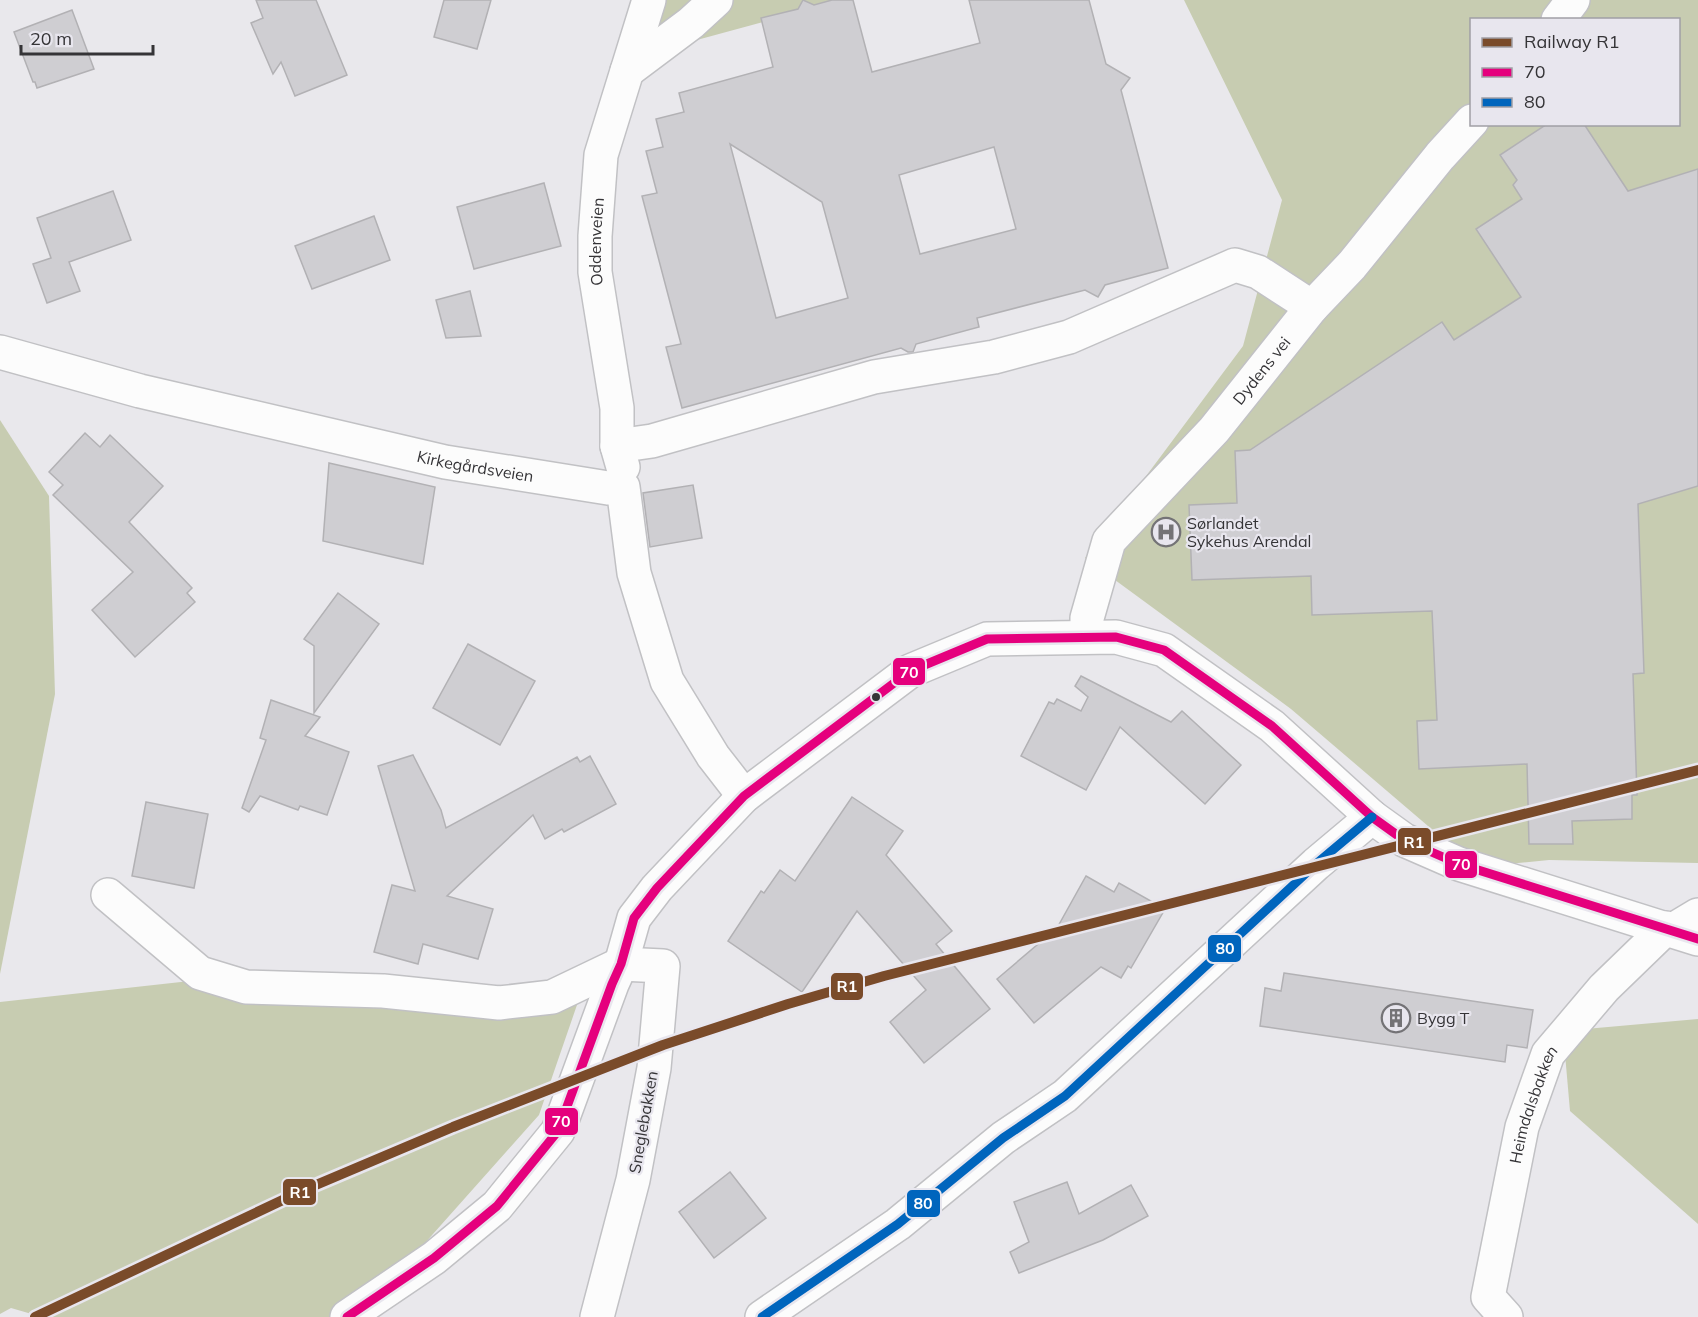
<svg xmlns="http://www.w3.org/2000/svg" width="1698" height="1317" font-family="Mulish,sans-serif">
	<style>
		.forest { fill: #c7ccb1; fill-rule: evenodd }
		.building { fill: #cfced2; stroke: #b2b1b4; stroke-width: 1.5; fill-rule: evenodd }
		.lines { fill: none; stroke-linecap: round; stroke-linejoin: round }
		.minor-casing { stroke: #c1c1c4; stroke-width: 36 }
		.major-casing { stroke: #c1c1c4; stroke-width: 36 }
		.minor { stroke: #fcfcfc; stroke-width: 33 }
		.major { stroke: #fcfcfc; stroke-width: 33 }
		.bus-1-casing { stroke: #e8e6ee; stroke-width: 14 }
		.bus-2-casing { stroke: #e8e6ee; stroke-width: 14 }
		.bus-1 { stroke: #e5007d; stroke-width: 9 }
		.bus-2 { stroke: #0065bd; stroke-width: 9 }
		.rail-1-casing { stroke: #e8e6ee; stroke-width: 15 }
		.rail-1 { stroke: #7a4b2a; stroke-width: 10 }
		.bus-dot { fill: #353437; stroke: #e8e6ee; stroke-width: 2 }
		.labels { text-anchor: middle; stroke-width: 4.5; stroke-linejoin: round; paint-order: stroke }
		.street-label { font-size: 16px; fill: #353437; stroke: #e8e6ee }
		.poi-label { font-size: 16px; fill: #353437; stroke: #e8e6ee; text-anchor: start }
		.line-badge { stroke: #e8e6ee; stroke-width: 2 }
		.badge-label { font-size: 16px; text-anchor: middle; font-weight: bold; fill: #fff }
	</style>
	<rect width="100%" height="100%" fill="#e9e8ec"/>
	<!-- forest -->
	<g class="forest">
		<polygon points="631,0 844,0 660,50"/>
		<path d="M1184 0H1698V863L1549 860 1476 867 1291 709 1085 558 1243 346 1282 200ZM1472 20H1678V124H1472Z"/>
		<polygon points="0,420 49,496 55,694 0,974"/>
		<polygon points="199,980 578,1002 539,1115 368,1307 356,1317 42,1317 11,1308 0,1314 0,1002"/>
		<polygon points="1698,1019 1698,1224 1570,1111 1563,1031"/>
	</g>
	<!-- building -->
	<g class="building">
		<polygon points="256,0 316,0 347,75 295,96 281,62 273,74 251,23 263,18"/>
		<polygon points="444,0 491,0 477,49 434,37"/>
		<path d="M803 0 814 5 832 0H853L872 72 980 43 969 0H1089L1106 64 1130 78 1121 90 1168 268 1105 285 1098 297 1085 290 977 318 979 327 916 344 913 352H908L901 348 682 408 666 347 681 344 642 196 657 193 646 151 663 147 656 119 684 112 679 93 773 67 761 18 798 9ZM730 144 822 202 848 298 776 318ZM994 147 1016 229 920 254 899 175Z"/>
		<polygon points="72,10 94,69 37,88 35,82 33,82 14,32"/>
		<polygon points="1547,124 1584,124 1628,191 1698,169 1698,486 1638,504 1644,673 1633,674 1637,795 1632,795 1632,819 1572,821 1573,844 1529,844 1527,764 1419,769 1417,721 1437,720 1432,611 1312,615 1311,576 1192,580 1189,505 1237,503 1235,451 1250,450 1442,322 1454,340 1521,297 1476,229 1522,199 1513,185 1517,180 1500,155"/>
		<polygon points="544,183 561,246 474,269 457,207"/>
		<polygon points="113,191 131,240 69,262 80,291 47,303 33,264 51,258 37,218"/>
		<polygon points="374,216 390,260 312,289 295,246"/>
		<polygon points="470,291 481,336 446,338 436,300"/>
		<polygon points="85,433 100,447 110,435 163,486 129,522 192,588 187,593 195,602 135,657 92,610 133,572 53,495 63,485 49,472"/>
		<polygon points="329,463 435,487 423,564 323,541"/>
		<polygon points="693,485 702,538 650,547 643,493"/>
		<polygon points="338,593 379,624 314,713 314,646 304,639"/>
		<polygon points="468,644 535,681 500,745 433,708"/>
		<polygon points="1081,676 1171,722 1182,711 1241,765 1205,804 1120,727 1086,790 1021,756 1049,702 1054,704 1057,699 1081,711 1088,697 1075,686"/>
		<polygon points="271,700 320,717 305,736 349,752 327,815 300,806 298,810 260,796 249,812 242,808 266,740 260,738"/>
		<polygon points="413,755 441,810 446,828 577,757 580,762 590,756 616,804 564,832 562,829 545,839 533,815 447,896 493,909 478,959 423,944 418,964 374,952 392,885 415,891 378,766"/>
		<polygon points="852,797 903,831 886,855 952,931 936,944 990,1009 924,1063 890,1022 926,990 857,911 802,992 728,941 761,891 764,893 780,870 795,881"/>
		<polygon points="146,802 208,814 194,888 132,876"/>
		<polygon points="1086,876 1114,892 1119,883 1165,909 1131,968 1128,966 1121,978 1101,967 1034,1023 997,979 1057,928"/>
		<polygon points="1284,973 1533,1010 1527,1048 1507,1045 1505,1062 1260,1026 1265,988 1281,991"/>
		<polygon points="730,1172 766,1218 714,1258 679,1212"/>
		<polygon points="1067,1182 1079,1214 1131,1185 1148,1216 1103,1240 1019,1273 1010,1252 1029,1242 1014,1202"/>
	</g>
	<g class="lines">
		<!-- minor casing -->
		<g class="minor-casing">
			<g id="minor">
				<polyline points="1558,20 1573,0"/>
				<polyline points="627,71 691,23 716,0"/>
				<path id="s1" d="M0 352 140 391 445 462 608 488 623 487 634 573 667 681 713 756 744 796"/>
				<polyline points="617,446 652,441 874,377 994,357 1069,337 1235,265 1258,272 1312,307"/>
				<path id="s2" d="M623 467 617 446V408L595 272V236L601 155 649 0"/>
				<path id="s3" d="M1087 636V618L1109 541 1214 430 1312 307 1352 265 1440 156 1472 121"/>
				<polyline points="108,895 200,973 246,987 383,991 499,1003 552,997 621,964 663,966 654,1068 633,1180 597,1317"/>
				<polyline points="1673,930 1698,915"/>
				<polyline points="762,1317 898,1224 1003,1138 1065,1096 1316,864 1372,817"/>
				<path id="s4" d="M1506 1317 1488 1297 1522 1127 1548 1054 1604 988 1666 928"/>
			</g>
		</g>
		<!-- major casing -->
		<g class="major-casing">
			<polyline id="major" points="347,1317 434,1258 497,1206 558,1131 612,984 621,964 634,918 657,888 744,796 910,671 987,639 1116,637 1164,650 1272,726 1372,817 1404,840 1459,864 1698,939"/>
		</g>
		<!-- minor -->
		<use href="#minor" class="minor"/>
		<!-- major -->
		<use href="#major" class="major"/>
		<!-- bus-1 casing -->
		<g class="bus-1-casing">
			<polyline id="bus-1" points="347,1317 434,1258 497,1206 558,1131 612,984 621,964 634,918 657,888 744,796 910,671 987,639 1116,637 1164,650 1272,726 1372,817 1404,840 1459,864 1698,939"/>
		</g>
		<!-- bus-2 casing -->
		<g class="bus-2-casing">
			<polyline id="bus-2" points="762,1317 898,1224 1003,1138 1065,1096 1316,864 1372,817"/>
		</g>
		<!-- bus-1 -->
		<use href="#bus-1" class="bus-1"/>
		<!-- bus-2 -->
		<use href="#bus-2" class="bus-2"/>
		<!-- rail-1 casing -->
		<g class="rail-1-casing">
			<polyline id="rail-1" points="35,1317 304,1190 453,1127 663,1045 788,1004 884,976 1698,770"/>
		</g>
		<!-- rail-1 -->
		<use href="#rail-1" class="rail-1"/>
	</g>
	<!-- icons -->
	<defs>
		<g id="hospital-ring" transform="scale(1.5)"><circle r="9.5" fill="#e8e6ee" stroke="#747376" stroke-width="1.5"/><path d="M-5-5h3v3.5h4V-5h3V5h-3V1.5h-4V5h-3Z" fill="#747376"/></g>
		<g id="building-ring" transform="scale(1.5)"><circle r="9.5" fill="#e8e6ee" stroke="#747376" stroke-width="1.5"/><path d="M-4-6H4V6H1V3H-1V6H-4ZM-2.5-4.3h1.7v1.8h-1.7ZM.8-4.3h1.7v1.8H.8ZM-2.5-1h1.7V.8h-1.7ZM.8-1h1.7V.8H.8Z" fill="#747376"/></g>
	</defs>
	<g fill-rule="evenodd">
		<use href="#hospital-ring" x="1166" y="532"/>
		<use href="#building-ring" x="1396" y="1018"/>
	</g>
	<!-- markers -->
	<circle class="bus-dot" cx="876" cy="697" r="5"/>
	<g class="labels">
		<!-- street labels -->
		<g class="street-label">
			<text dy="6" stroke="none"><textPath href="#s2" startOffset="228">Oddenveien</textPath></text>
			<text dy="6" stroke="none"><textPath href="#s3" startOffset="327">Dydens vei</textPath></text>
			<text dy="6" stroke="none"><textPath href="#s1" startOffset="489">Kirkegårdsveien</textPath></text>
			<text dy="6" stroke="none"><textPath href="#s4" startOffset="225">Heimdalsbakken</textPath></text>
			<text transform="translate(643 1122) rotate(-80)" y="6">Sneglebakken</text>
		</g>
		<!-- poi labels -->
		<g class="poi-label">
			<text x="1187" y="529">Sørlandet<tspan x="1187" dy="18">Sykehus Arendal</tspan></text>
			<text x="1417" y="1024">Bygg T</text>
		</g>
	</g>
	<g class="line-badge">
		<rect x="892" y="657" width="34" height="29" rx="6" fill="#e5007d"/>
		<rect x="1397" y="827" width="35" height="29" rx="6" fill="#7a4b2a"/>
		<rect x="1444" y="850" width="34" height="29" rx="6" fill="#e5007d"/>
		<rect x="1207" y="934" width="35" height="29" rx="6" fill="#0065bd"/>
		<rect x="830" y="972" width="34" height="29" rx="6" fill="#7a4b2a"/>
		<rect x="544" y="1107" width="35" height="29" rx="6" fill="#e5007d"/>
		<rect x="282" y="1178" width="35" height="28" rx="6" fill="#7a4b2a"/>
		<rect x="906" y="1189" width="35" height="29" rx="6" fill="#0065bd"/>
	</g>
	<g class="badge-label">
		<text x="909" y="678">70</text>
		<text x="1414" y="848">R1</text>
		<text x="1461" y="870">70</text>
		<text x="1225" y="954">80</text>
		<text x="847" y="992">R1</text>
		<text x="561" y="1127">70</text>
		<text x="300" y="1198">R1</text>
		<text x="923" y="1209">80</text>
	</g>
	<!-- legend -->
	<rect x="1470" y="18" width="210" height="108" fill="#e8e6ee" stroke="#a09fa5" stroke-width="1.5"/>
	<rect x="1482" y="38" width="30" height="9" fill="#7a4b2a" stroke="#a09fa5" stroke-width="1.5"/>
	<text x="1524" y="48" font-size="18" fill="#353437">Railway R1</text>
	<rect x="1482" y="68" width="30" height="9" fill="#e5007d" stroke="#a09fa5" stroke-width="1.5"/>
	<text x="1524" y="78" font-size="18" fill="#353437">70</text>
	<rect x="1482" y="98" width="30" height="9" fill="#0065bd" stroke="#a09fa5" stroke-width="1.5"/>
	<text x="1524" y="108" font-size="18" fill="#353437">80</text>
	<!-- scale -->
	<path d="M21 45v9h132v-9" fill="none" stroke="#353437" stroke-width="3"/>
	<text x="30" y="45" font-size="18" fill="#353437" stroke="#e8e6ee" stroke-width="4.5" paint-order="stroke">20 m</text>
</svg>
